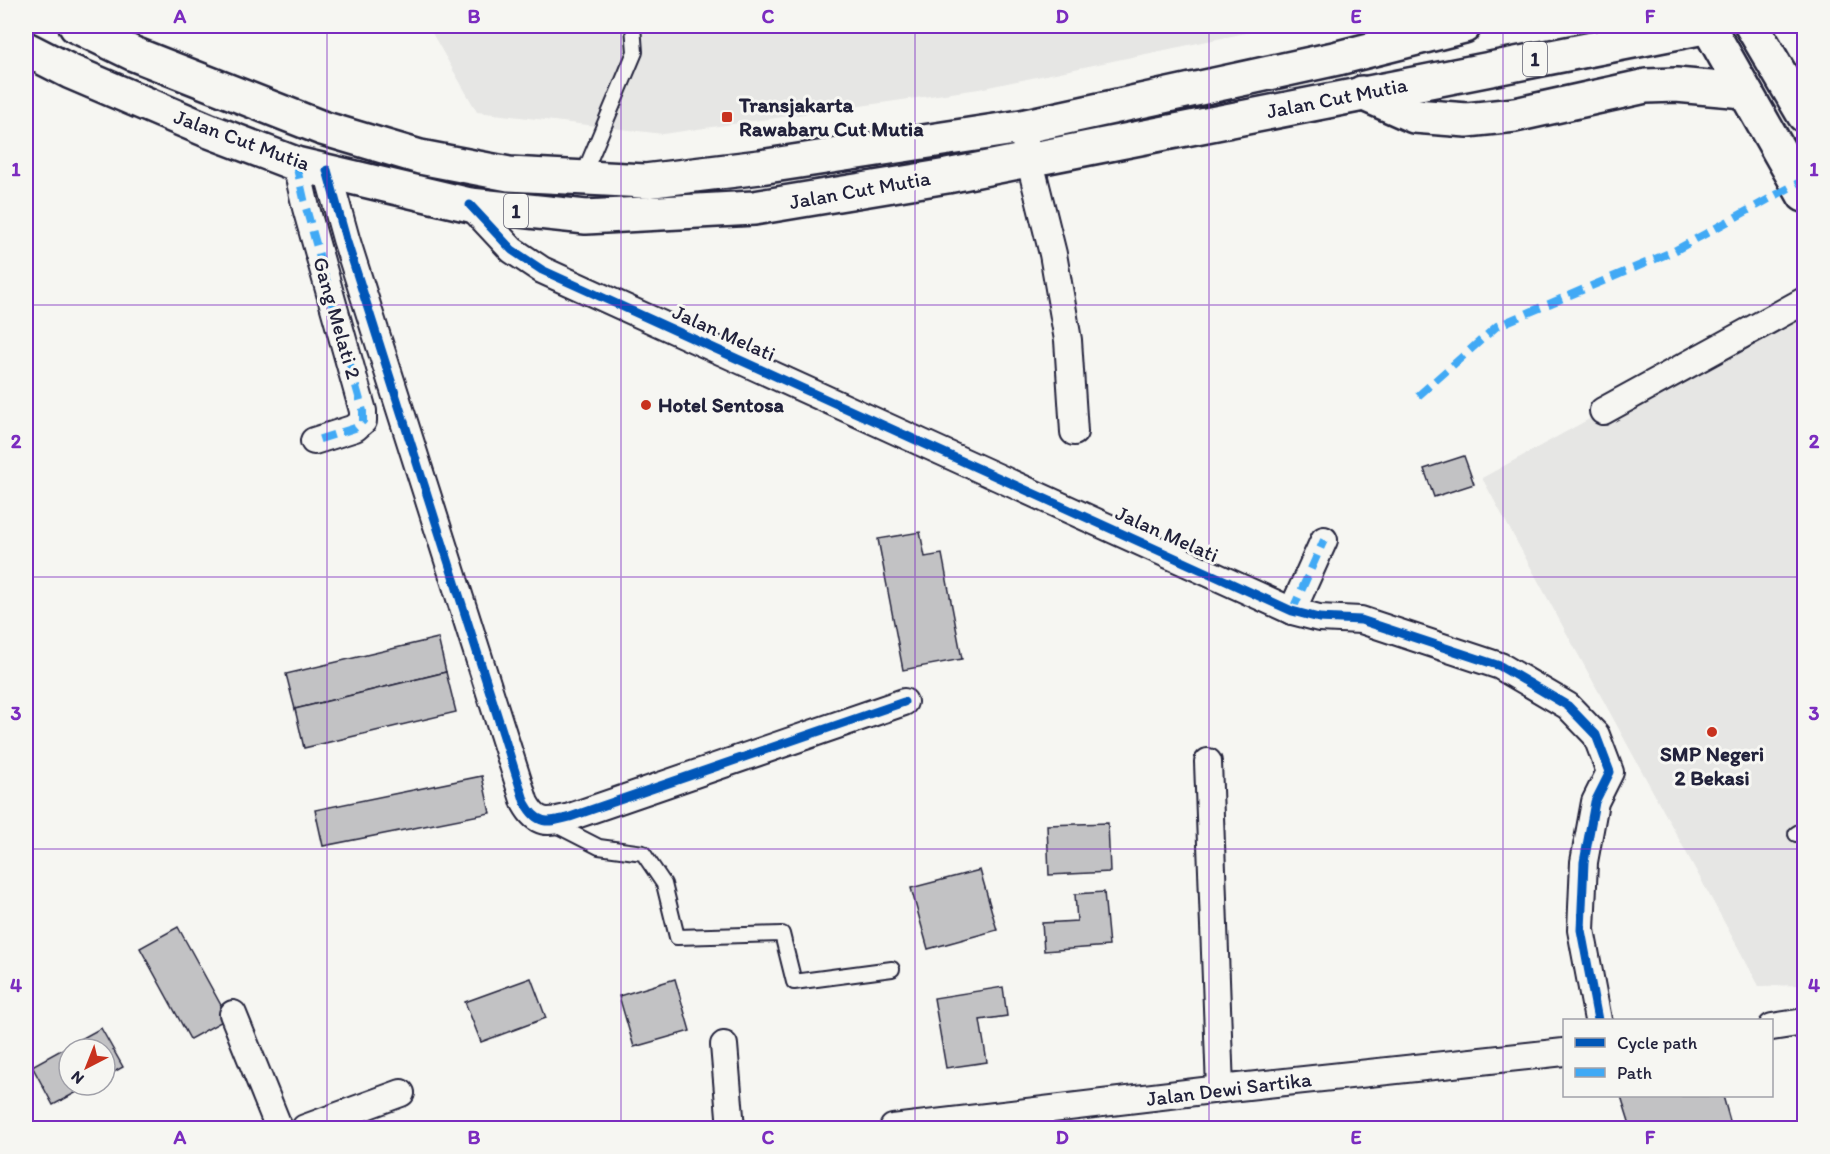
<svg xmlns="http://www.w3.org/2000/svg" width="1830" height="1154" font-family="Itim,sans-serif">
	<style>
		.built { fill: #e6e6e4 }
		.building { fill: #c2c2c4; stroke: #22223b; stroke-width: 1.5 }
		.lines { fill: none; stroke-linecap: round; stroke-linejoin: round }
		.service-casing { stroke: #22223b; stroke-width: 18 }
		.minor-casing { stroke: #22223b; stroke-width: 30 }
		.primary-casing { stroke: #22223b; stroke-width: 38 }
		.trunk-casing { stroke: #22223b; stroke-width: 38 }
		.service { stroke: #f6f6f2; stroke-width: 14 }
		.minor { stroke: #f6f6f2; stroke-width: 26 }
		.primary { stroke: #f6f6f2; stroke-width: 33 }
		.trunk { stroke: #f6f6f2; stroke-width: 33 }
		.quiet { stroke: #3fa9f5; stroke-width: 8; stroke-dasharray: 15 8; stroke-linecap: butt }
		.cycleway-casing { stroke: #f6f6f2; stroke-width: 13 }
		.cycleway { stroke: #0057b8; stroke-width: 9 }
		.grid { fill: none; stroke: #7b2cbf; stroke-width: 1.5; stroke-opacity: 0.55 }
		.poi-dot { fill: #c8321e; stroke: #f6f6f2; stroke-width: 2 }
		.labels { text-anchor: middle; stroke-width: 6; stroke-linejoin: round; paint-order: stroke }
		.shield { fill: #f6f6f2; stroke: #626272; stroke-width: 1.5 }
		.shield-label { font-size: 20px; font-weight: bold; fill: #22223b }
		.street-label { font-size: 21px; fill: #22223b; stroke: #f6f6f2 }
		.poi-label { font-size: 21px; font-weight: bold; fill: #22223b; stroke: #f6f6f2; text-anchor: start }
		.neatline { fill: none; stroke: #7b2cbf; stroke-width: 2 }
		.grid-label { font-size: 20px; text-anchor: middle; font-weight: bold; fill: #7b2cbf }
	</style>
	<rect width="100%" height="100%" fill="#f6f6f2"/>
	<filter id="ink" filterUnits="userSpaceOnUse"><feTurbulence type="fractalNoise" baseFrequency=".0167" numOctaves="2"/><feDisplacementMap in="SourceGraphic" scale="12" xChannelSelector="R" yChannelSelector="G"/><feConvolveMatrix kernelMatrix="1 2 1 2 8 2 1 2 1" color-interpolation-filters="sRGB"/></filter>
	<g filter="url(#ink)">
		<!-- built -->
		<g class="built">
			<polygon points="428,26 1279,26 979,89 663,134 477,112"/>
			<polygon points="1804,301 1804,985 1759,986 1482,478"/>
		</g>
		<!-- building -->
		<g class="building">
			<polygon points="1464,456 1474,484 1434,497 1424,469"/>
			<polygon points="920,532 925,557 942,554 962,659 903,670 878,539"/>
			<polygon points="438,638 446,672 295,709 286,674"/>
			<polygon points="446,672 456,712 304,748 295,709"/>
			<polygon points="482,776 490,813 323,846 315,810"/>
			<polygon points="1108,823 1110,872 1049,875 1047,825"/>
			<polygon points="980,870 997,930 928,949 911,888"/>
			<polygon points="1104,892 1109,946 1044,951 1042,923 1077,921 1075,894"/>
			<polygon points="178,927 228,1018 190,1039 140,948"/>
			<polygon points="531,978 546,1018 481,1042 465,1002"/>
			<polygon points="675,979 690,1031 634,1047 619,996"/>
			<polygon points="1003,987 1007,1016 980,1020 987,1062 946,1068 934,998"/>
			<polygon points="101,1028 123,1067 105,1077 105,1049 69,1049 69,1085 90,1085 53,1105 32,1066"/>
			<polygon points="1621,1096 1723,1096 1732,1128 1631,1128"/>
		</g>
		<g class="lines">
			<!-- service casing -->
			<g class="service-casing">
				<g id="service">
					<polyline points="582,178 635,52 633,26"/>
					<polyline points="552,823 599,847 643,853 664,884 677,937 782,934 794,982 892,969"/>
					<polyline points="1796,834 1804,829"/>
				</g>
			</g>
			<!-- minor casing -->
			<g class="minor-casing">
				<g id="minor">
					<polyline points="1025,142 1053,254 1068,340 1074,432"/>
					<polyline points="296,164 306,208 363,411 363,421 355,428 314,441"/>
					<path d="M327 170 346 239 525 803C537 825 547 823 570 817L904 702"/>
					<polyline points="470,205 512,250 542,270 1292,611 1319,618 1361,620 1500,666 1568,706 1596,735 1610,772 1595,802 1584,862 1581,930 1598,1020"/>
					<polyline points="1603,411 1804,301"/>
					<polyline points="1292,611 1324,540"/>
					<polyline points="1208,762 1220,1089"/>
					<polyline points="233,1014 279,1128"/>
					<polyline points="1772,1027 1804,1022"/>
					<polyline points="724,1045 731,1128"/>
					<polyline points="305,1128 401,1093"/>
					<polyline points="893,1128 1220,1089 1564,1052"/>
				</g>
			</g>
			<!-- primary casing -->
			<g class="primary-casing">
				<g id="primary">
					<polyline points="1708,26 1804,195"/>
					<polyline points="1752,26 1804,115"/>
				</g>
			</g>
			<!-- trunk casing -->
			<g class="trunk-casing">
				<g id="trunk">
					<polyline points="76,26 134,54 322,128 420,157 509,174 645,181 760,167 1021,127 1338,58 1464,26"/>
					<polyline points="26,49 71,72 207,130 296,164 470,205 586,217 754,208 947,176 1709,26"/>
					<polyline points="1362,93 1414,116 1467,120 1515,115 1646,86 1676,85 1744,91"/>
				</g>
			</g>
			<!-- service -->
			<use href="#service" class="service"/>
			<!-- minor -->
			<use href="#minor" class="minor"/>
			<!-- primary -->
			<use href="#primary" class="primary"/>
			<!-- trunk -->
			<use href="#trunk" class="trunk"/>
			<!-- quiet -->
			<g class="quiet">
				<polyline points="296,164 306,208 363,411 363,421 355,428 314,441"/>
				<polyline points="1418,396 1497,326 1674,251 1798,183"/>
				<polyline points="1292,611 1324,540"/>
			</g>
			<!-- cycleway casing -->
			<g class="cycleway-casing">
				<g id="cycleway">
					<path d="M327 170 346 239 525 803C537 825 547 823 570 817L904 702"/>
					<polyline points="470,205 512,250 542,270 1292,611 1319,618 1361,620 1500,666 1568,706 1596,735 1610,772 1595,802 1584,862 1581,930 1598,1020"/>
				</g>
			</g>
			<!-- cycleway -->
			<use href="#cycleway" class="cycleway"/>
		</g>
	</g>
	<!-- grid -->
	<path class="grid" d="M327 26V1128M621 26V1128M915 26V1128M1209 26V1128M1503 26V1128M26 305H1804M26 577H1804M26 849H1804"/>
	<!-- markers -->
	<g class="poi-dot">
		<rect x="721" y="111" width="12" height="12" rx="3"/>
		<circle cx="646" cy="405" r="6"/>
		<circle cx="1712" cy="732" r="6"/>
	</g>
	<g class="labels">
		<!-- shield labels -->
		<g class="shield">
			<rect x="1523" y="42" width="24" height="34" rx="4.5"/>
			<rect x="504" y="194" width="24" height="34" rx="4.5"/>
		</g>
		<g class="shield-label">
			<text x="1535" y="66">1</text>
			<text x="516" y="218">1</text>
		</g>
		<!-- street labels -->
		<g class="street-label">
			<text transform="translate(1337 98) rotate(-11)" y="7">Jalan Cut Mutia</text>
			<text transform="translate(242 140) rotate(20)" y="7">Jalan Cut Mutia</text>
			<text transform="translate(860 190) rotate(-10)" y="7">Jalan Cut Mutia</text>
			<text transform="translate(337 318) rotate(74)" y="7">Gang Melati 2</text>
			<text transform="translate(724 333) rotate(24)" y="7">Jalan Melati</text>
			<text transform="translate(1167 534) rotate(24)" y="7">Jalan Melati</text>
			<text transform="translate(1229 1089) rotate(-7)" y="7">Jalan Dewi Sartika</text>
		</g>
		<!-- poi labels -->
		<g class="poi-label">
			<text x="739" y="112">Transjakarta<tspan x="739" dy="24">Rawabaru Cut Mutia</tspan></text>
			<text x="658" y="412">Hotel Sentosa</text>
			<text x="1712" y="761" text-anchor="middle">SMP Negeri<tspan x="1712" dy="24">2 Bekasi</tspan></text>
		</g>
	</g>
	<!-- margin -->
	<rect width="1830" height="1154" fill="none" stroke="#f6f6f2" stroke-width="66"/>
	<!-- legend -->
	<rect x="1563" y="1019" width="210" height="78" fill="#f6f6f2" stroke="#a1a1a9" stroke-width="1.5"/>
	<rect x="1575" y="1038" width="30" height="9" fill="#0057b8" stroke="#a1a1a9" stroke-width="1.5"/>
	<text x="1617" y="1049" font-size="18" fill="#22223b">Cycle path</text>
	<rect x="1575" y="1068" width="30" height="9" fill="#3fa9f5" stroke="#a1a1a9" stroke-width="1.5"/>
	<text x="1617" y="1079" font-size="18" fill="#22223b">Path</text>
	<!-- north arrow -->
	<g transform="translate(87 1067) rotate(222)"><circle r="28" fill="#f6f6f2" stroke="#a1a1a9" stroke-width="1.5"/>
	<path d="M0-4.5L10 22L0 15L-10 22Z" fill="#c8321e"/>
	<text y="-9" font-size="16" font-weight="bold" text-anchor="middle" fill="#22223b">N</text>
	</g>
	<rect x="33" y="33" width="1764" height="1088" class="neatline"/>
	<g class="grid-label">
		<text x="180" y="23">A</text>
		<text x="474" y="23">B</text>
		<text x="768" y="23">C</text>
		<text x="1062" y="23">D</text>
		<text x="1356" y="23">E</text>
		<text x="1650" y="23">F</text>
		<text x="16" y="176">1</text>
		<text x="1814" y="176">1</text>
		<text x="16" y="448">2</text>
		<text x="1814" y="448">2</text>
		<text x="16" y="720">3</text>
		<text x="1814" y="720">3</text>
		<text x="16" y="992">4</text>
		<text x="1814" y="992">4</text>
		<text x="180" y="1144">A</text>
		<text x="474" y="1144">B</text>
		<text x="768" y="1144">C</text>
		<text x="1062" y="1144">D</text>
		<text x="1356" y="1144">E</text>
		<text x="1650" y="1144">F</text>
	</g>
</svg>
